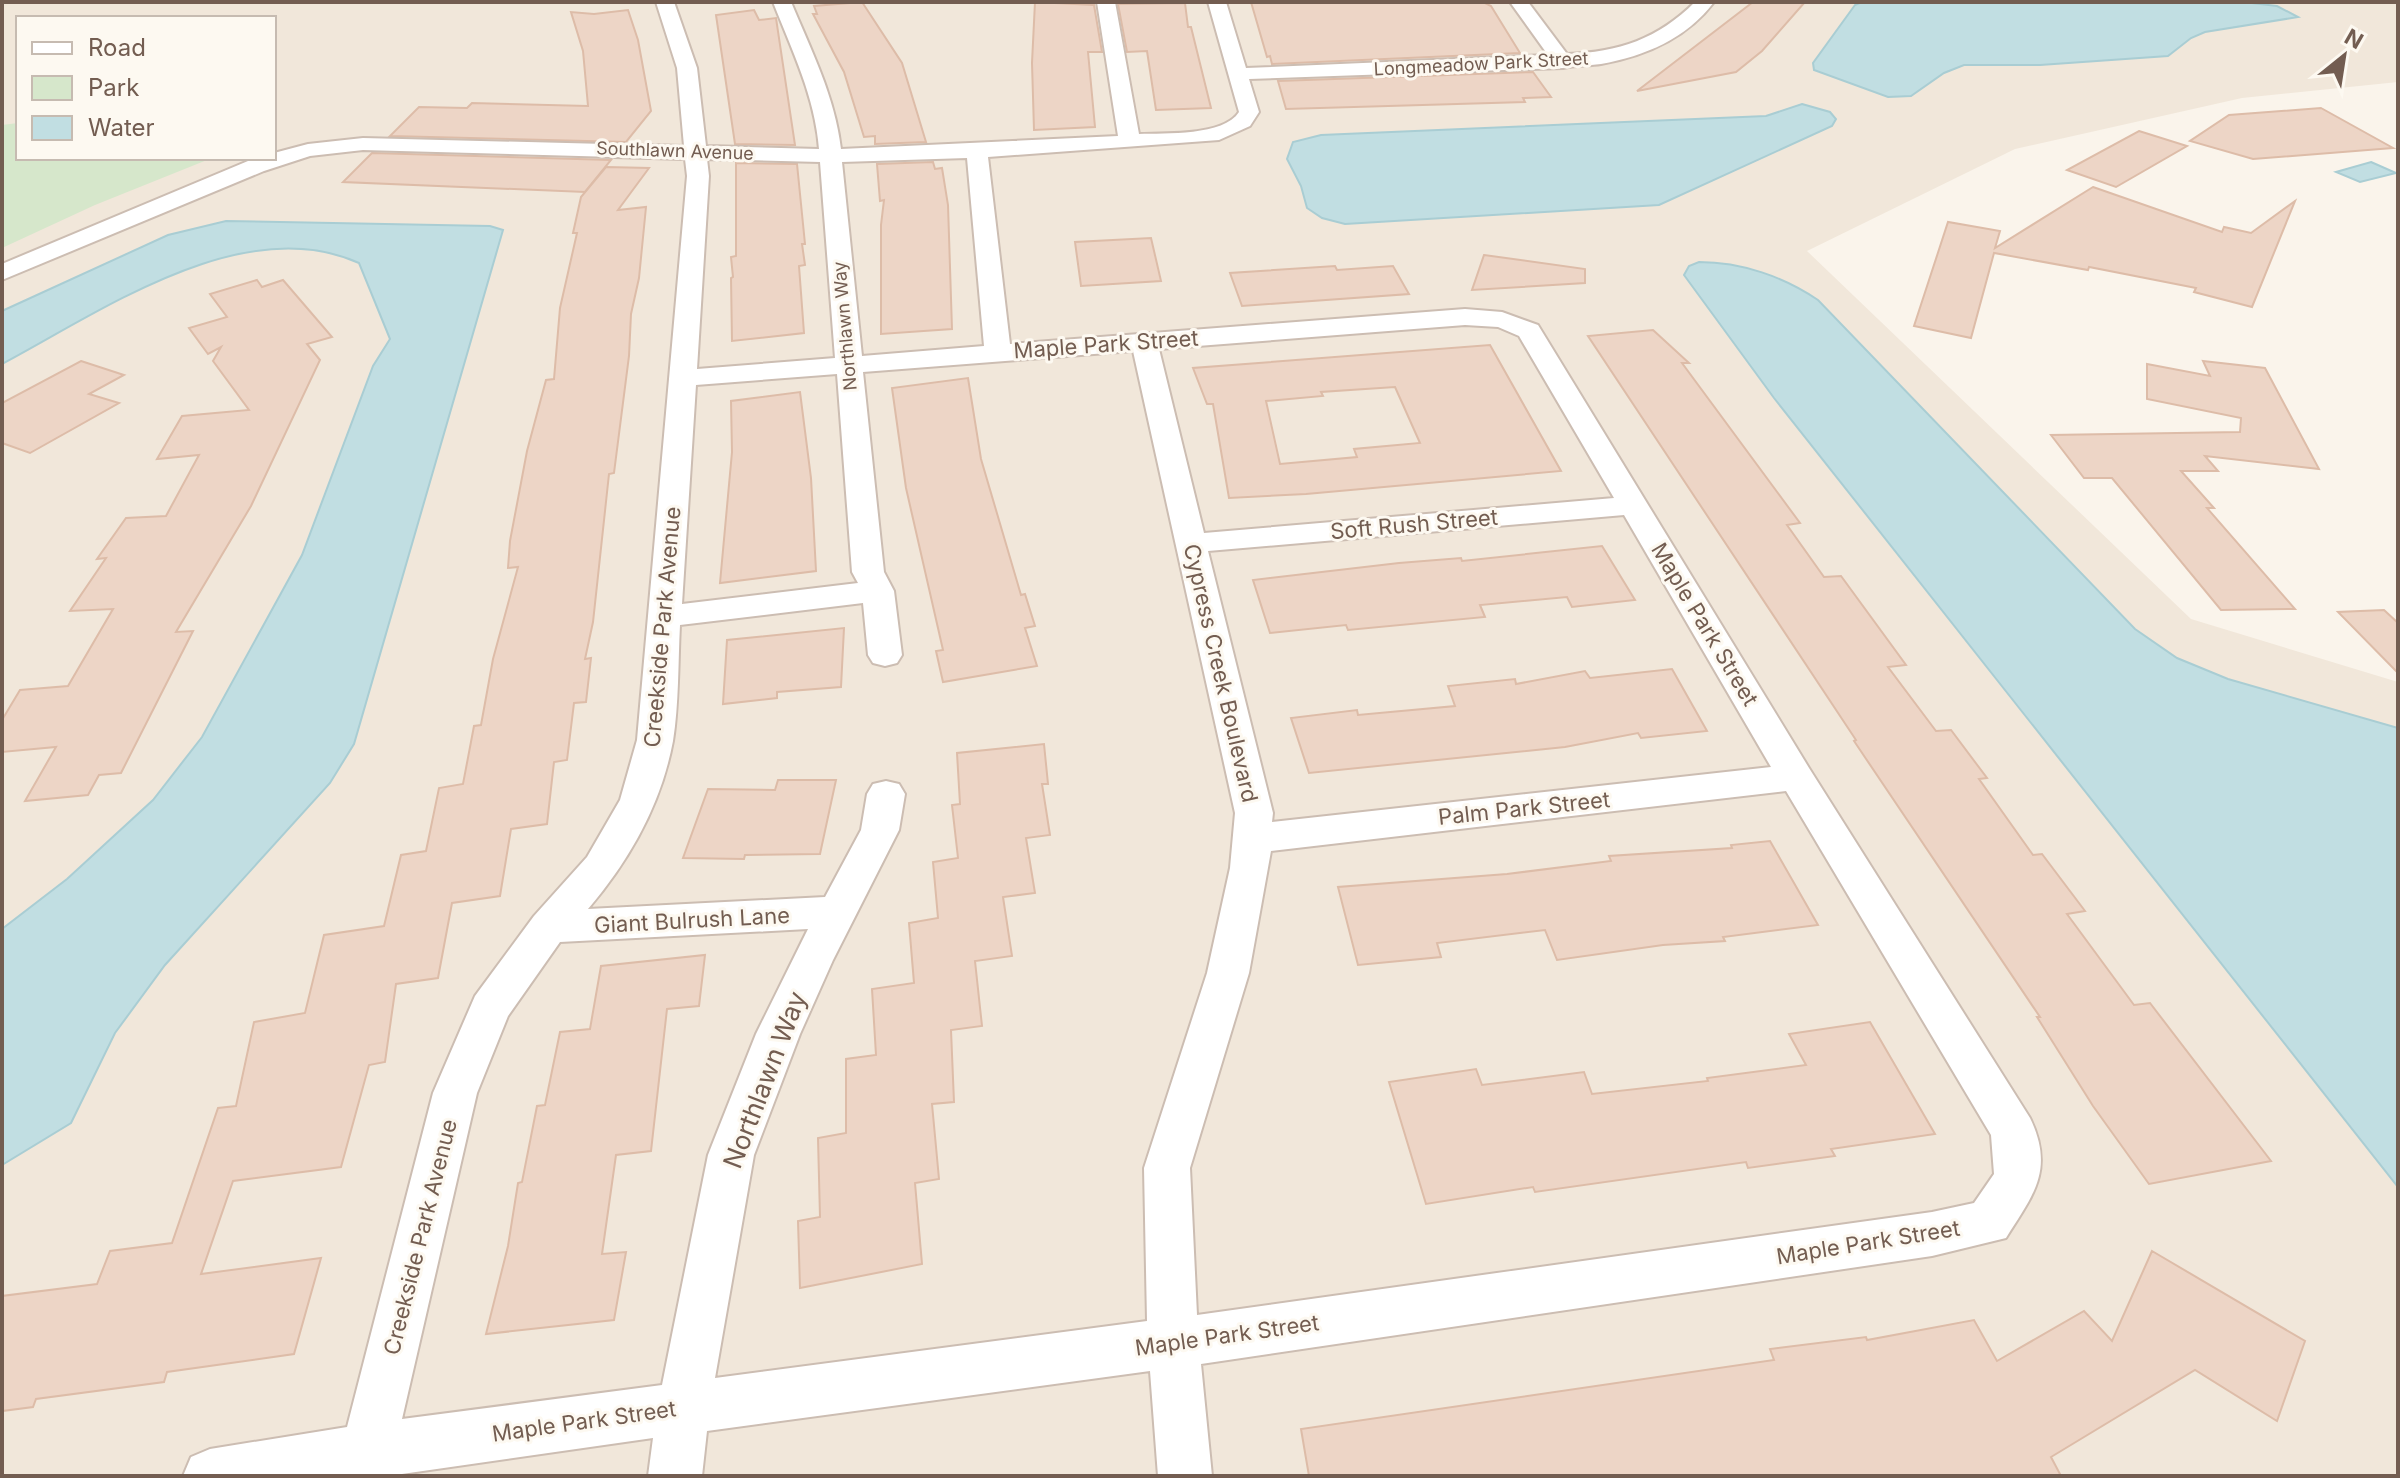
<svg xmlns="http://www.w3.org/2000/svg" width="2400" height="1478" font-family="Inter,sans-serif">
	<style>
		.residential { fill: #f1e7da; fill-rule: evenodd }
		.green { fill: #d6e7cb }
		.water { fill: #c1dee2; stroke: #a9cdd3; stroke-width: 2 }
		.building { fill: #edd5c6; stroke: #ddbca8; stroke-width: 2; fill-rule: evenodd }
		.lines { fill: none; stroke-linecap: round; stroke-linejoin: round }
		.street-casing { stroke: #ccbdb2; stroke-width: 4 }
		.street { fill: #fff; fill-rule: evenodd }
		.labels { text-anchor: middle; stroke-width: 6; stroke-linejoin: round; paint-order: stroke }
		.far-street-label { font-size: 18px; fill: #735d51; stroke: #fdf9f1 }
		.street-label { font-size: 22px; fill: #735d51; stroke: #fdf9f1 }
		.near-street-label { font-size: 26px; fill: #735d51; stroke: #fdf9f1 }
	</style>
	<rect width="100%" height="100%" fill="#faf4eb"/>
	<!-- residential -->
	<path class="residential" d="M2 2H2398V82L2242 98 2015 149 1807 251 2191 619 2398 682V1476H2ZM18 18H274V158H18Z"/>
	<!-- green -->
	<polygon class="green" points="18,123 18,158 212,158 95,205 2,248 2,125"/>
	<!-- water -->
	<g class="water">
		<polygon points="1862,2 2243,2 2277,6 2298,17 2205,32 2191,38 2168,56 2040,65 1964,65 1944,73 1911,96 1888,97 1814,70 1813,63 1855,5"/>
		<polygon points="1802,104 1830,112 1836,119 1832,126 1659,205 1345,224 1322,218 1307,208 1301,186 1287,159 1293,142 1321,135 1766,116"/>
		<polygon points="2371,162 2396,173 2360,182 2336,172"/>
		<path d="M226 221 490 226 503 230 354 744 330 783 165 965 115 1033 71 1123 2 1165V929L67 879 153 800 202 737 302 555 373 366 390 339 359 263C243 211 102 311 2 364V311L168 235Z"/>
		<path d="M1699 262C1742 262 1784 277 1818 300L2135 629 2177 658 2228 679 2398 728V1187L1774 398 1684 275 1689 266Z"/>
	</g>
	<!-- building -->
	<g class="building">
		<polygon points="862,2 902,63 926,142 875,144 875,136 864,137 844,72 813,14 817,14 814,6"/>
		<polygon points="1035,2 1094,5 1102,52 1088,52 1095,127 1034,130 1032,63"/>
		<polygon points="1251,2 1483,2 1491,6 1520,53 1272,64 1270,56 1267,57"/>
		<polygon points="1753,2 1805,2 1762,51 1736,72 1637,91"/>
		<polygon points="1185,3 1188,27 1191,27 1211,108 1156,110 1147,51 1127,52 1118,4"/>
		<polygon points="628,10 638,40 651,111 626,142 390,136 419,107 467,108 472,103 588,106 583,51 571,12 594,14"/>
		<polygon points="754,10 759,20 776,18 795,145 735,144 716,15"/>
		<polygon points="1533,72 1551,97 1523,98 1525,102 1286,109 1278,81"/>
		<polygon points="2321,108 2393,148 2253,159 2190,141 2229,115"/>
		<polygon points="2139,131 2187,146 2116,187 2067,170"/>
		<polygon points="372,153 611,160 585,192 343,182"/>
		<polygon points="933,162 935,169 942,168 948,205 952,329 881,334 881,225 884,200 880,201 877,164"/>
		<polygon points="736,163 797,164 805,244 802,244 805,265 799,266 804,333 732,341 731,278 733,277 731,257 736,256"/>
		<polygon points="606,167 649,168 618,210 646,207 639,278 631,314 629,356 614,473 609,474 593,622 585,659 591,658 586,702 574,703 567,760 554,762 547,824 511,829 500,896 452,903 438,978 396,984 385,1062 369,1065 341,1167 233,1181 201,1274 321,1258 294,1354 167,1372 164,1382 36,1399 33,1407 2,1411 2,1296 97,1284 110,1251 172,1243 218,1108 236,1106 254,1022 305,1013 324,935 384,926 401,855 426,851 439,788 463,784 474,726 481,725 493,659 518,567 508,568 510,541 527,451 546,380 554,379 560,308 577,233 573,233 581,197"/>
		<polygon points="2093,187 2222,232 2224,227 2251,233 2295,201 2252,307 2194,292 2196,288 2089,267 2088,270 1994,253 1971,338 1914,326 1948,222 2000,231 1995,248"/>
		<polygon points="1151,238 1161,281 1081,286 1075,242"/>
		<polygon points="1484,255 1585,269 1585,283 1472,290"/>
		<polygon points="1335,266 1337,270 1393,266 1409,294 1242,306 1230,273"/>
		<polygon points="257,280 262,287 283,280 332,337 307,344 320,360 251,506 176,632 193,631 121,773 99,775 88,795 25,801 56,747 2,752 2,720 20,690 68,686 113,609 70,611 106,558 97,559 126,518 166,516 199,455 157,459 182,416 249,410 213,361 221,347 208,354 189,328 227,317 210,294"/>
		<polygon points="1653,330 1689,363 1682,363 1800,523 1787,525 1824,577 1841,576 1906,665 1888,667 1936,731 1951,730 1987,778 1979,779 2033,855 2042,854 2085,911 2067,914 2134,1005 2150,1003 2271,1161 2149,1184 2093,1106 2037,1017 2040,1017 1854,741 1856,740 1588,336"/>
		<path d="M1490 345 1561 471 1306 494 1229 498 1213 404H1207L1193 368ZM1395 387 1420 443 1354 449 1357 457 1280 464 1266 401 1323 396 1321 392Z"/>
		<polygon points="81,361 124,375 89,394 119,403 30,453 2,443 2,403"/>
		<polygon points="2203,361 2265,368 2319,469 2205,456 2218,471 2181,471 2214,508 2207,508 2295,609 2221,610 2112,478 2084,478 2051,435 2240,432 2241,418 2147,399 2147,364 2210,376"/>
		<polygon points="968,378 981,459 1021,595 1025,594 1035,626 1025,628 1037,666 943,682 936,651 943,650 906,488 892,388"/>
		<polygon points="800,392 811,478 816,571 720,583 732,452 731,401"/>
		<polygon points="1602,546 1635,600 1572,607 1567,597 1480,605 1485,617 1348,630 1346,625 1270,633 1253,580 1399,563 1461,558 1462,561"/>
		<polygon points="2384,610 2398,623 2398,673 2338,612"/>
		<polygon points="844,628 841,687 777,692 777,698 723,704 727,640"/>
		<polygon points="1672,669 1707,731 1641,738 1638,733 1565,747 1309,773 1291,718 1357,710 1358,715 1455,706 1448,686 1515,679 1516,684 1585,671 1590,678"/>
		<polygon points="1044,744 1048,784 1042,784 1050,835 1026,838 1035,893 1003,897 1012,956 975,961 982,1026 951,1030 954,1102 932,1104 939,1179 915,1183 922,1264 800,1288 798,1221 820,1217 818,1138 846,1133 846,1059 876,1055 872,989 914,983 909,923 938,918 933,862 958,858 952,805 960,804 957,753"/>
		<polygon points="778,780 836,780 820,854 745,855 744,859 683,858 708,789 775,790"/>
		<polygon points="1770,841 1818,925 1723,937 1725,941 1663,945 1557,960 1545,930 1437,943 1441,957 1358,965 1338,887 1507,874 1611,861 1609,856 1732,848 1731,845"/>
		<polygon points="705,955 699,1006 667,1009 651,1151 616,1155 602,1254 626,1252 614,1320 486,1334 508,1246 518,1183 522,1182 537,1106 545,1105 560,1032 590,1029 601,966"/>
		<polygon points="1870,1022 1935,1134 1831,1149 1835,1156 1748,1168 1746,1162 1535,1192 1533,1187 1426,1204 1389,1082 1476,1069 1482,1085 1584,1072 1592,1094 1708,1081 1707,1078 1806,1065 1789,1034"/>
		<polygon points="2152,1251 2305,1341 2277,1421 2195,1370 2051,1457 2061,1476 1309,1476 1301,1429 1774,1360 1770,1349 1866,1337 1867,1340 1974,1320 1997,1361 2084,1311 2112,1341"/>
	</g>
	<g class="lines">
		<!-- street casing -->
		<g class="street-casing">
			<path id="street" d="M656 2H674L697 68 706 146 819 149C815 97 792 50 773 2H791C811 50 835 97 841 149L1118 136 1097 2H1115L1139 134C1165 133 1224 136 1239 112L1208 2H1226L1246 68 1548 55 1510 2H1528L1567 54C1619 52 1658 39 1695 2H1714C1686 39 1645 56 1601 64 1588 66 1575 65 1563 68L1249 79 1259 112 1250 126 1219 140 988 157 1010 344 1465 309 1502 312 1538 325 1809 768 2030 1118C2055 1170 2033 1195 2006 1238L1932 1256 1201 1364 1212 1476H1158L1150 1371 707 1431 702 1476H648L653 1438 388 1476H183L191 1457 210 1449 347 1427 433 1093 475 996 534 916 587 857 620 800 637 740 687 176 685 159 363 150 310 156 264 171 2 280V264L248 161 274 158V153L308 144 363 138 684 146 677 68ZM967 158 984 346 862 356 842 162ZM707 159 820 162 835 358 697 369 709 176ZM1465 325 1498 327 1519 336 1614 498 1204 533 1159 349ZM1133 351 1235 813 1230 868 1207 973 1144 1168 1147 1321 715 1378 754 1155 800 1034 833 960 899 830 905 794 899 784 886 781 873 784 867 794 861 830 825 897 588 909C629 861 661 805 673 741 679 704 678 663 680 625L863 603 868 655 873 663 885 666 897 663 902 655 894 591 884 572 863 372ZM837 374 852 572 858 583 682 604 696 385ZM1624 515 1771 767 1272 822 1273 813 1208 551ZM1786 791 1991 1135 1994 1174 1974 1203 1932 1212 1197 1315 1190 1168 1249 973 1271 851ZM808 929 756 1034 708 1155 662 1385 402 1419 477 1093 508 1016 560 942Z"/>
		</g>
		<!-- street -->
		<use href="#street" class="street"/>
	</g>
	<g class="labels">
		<!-- far-street labels -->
		<g class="far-street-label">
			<text transform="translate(1481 64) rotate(-3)" y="6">Longmeadow Park Street</text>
			<text transform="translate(675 151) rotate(2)" y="6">Southlawn Avenue</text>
			<text transform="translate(845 326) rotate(-95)" y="6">Northlawn Way</text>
		</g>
		<!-- street labels -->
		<g class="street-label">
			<text transform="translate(1106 344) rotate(-4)" y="8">Maple Park Street</text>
			<text transform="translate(1414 524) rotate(-5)" y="8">Soft Rush Street</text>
			<text transform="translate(1705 624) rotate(59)" y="8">Maple Park Street</text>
			<text transform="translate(662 627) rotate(-85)" y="8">Creekside Park Avenue</text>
			<text transform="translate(1221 673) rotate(77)" y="8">Cypress Creek Boulevard</text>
			<text transform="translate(1524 808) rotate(-6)" y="8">Palm Park Street</text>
			<text transform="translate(692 920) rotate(-3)" y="8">Giant Bulrush Lane</text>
			<text transform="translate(420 1237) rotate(-76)" y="8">Creekside Park Avenue</text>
			<text transform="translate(1868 1242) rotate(-9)" y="8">Maple Park Street</text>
			<text transform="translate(1227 1335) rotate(-8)" y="8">Maple Park Street</text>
			<text transform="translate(584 1421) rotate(-8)" y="8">Maple Park Street</text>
		</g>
		<!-- near-street labels -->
		<g class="near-street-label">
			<text transform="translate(765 1080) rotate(-69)" y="9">Northlawn Way</text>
		</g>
	</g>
	<!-- border -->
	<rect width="2400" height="1478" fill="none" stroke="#735d51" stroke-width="8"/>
	<!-- legend -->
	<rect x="16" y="16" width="260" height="144" fill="#fdf9f1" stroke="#c6bbb1" stroke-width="2"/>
	<rect x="32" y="42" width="40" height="12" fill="#ffffff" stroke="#c6bbb1" stroke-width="2"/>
	<text x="88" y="56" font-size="24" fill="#735d51">Road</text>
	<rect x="32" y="76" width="40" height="24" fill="#d6e7cb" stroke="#c6bbb1" stroke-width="2"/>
	<text x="88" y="96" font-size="24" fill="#735d51">Park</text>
	<rect x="32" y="116" width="40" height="24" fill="#c1dee2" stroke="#c6bbb1" stroke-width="2"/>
	<text x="88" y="136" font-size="24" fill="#735d51">Water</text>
	<!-- north arrow -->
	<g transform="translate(2344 56) rotate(30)" stroke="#fdf9f1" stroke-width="6" paint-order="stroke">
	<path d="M0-6L14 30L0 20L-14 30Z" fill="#735d51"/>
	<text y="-12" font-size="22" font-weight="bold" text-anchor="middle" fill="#735d51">N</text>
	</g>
</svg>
